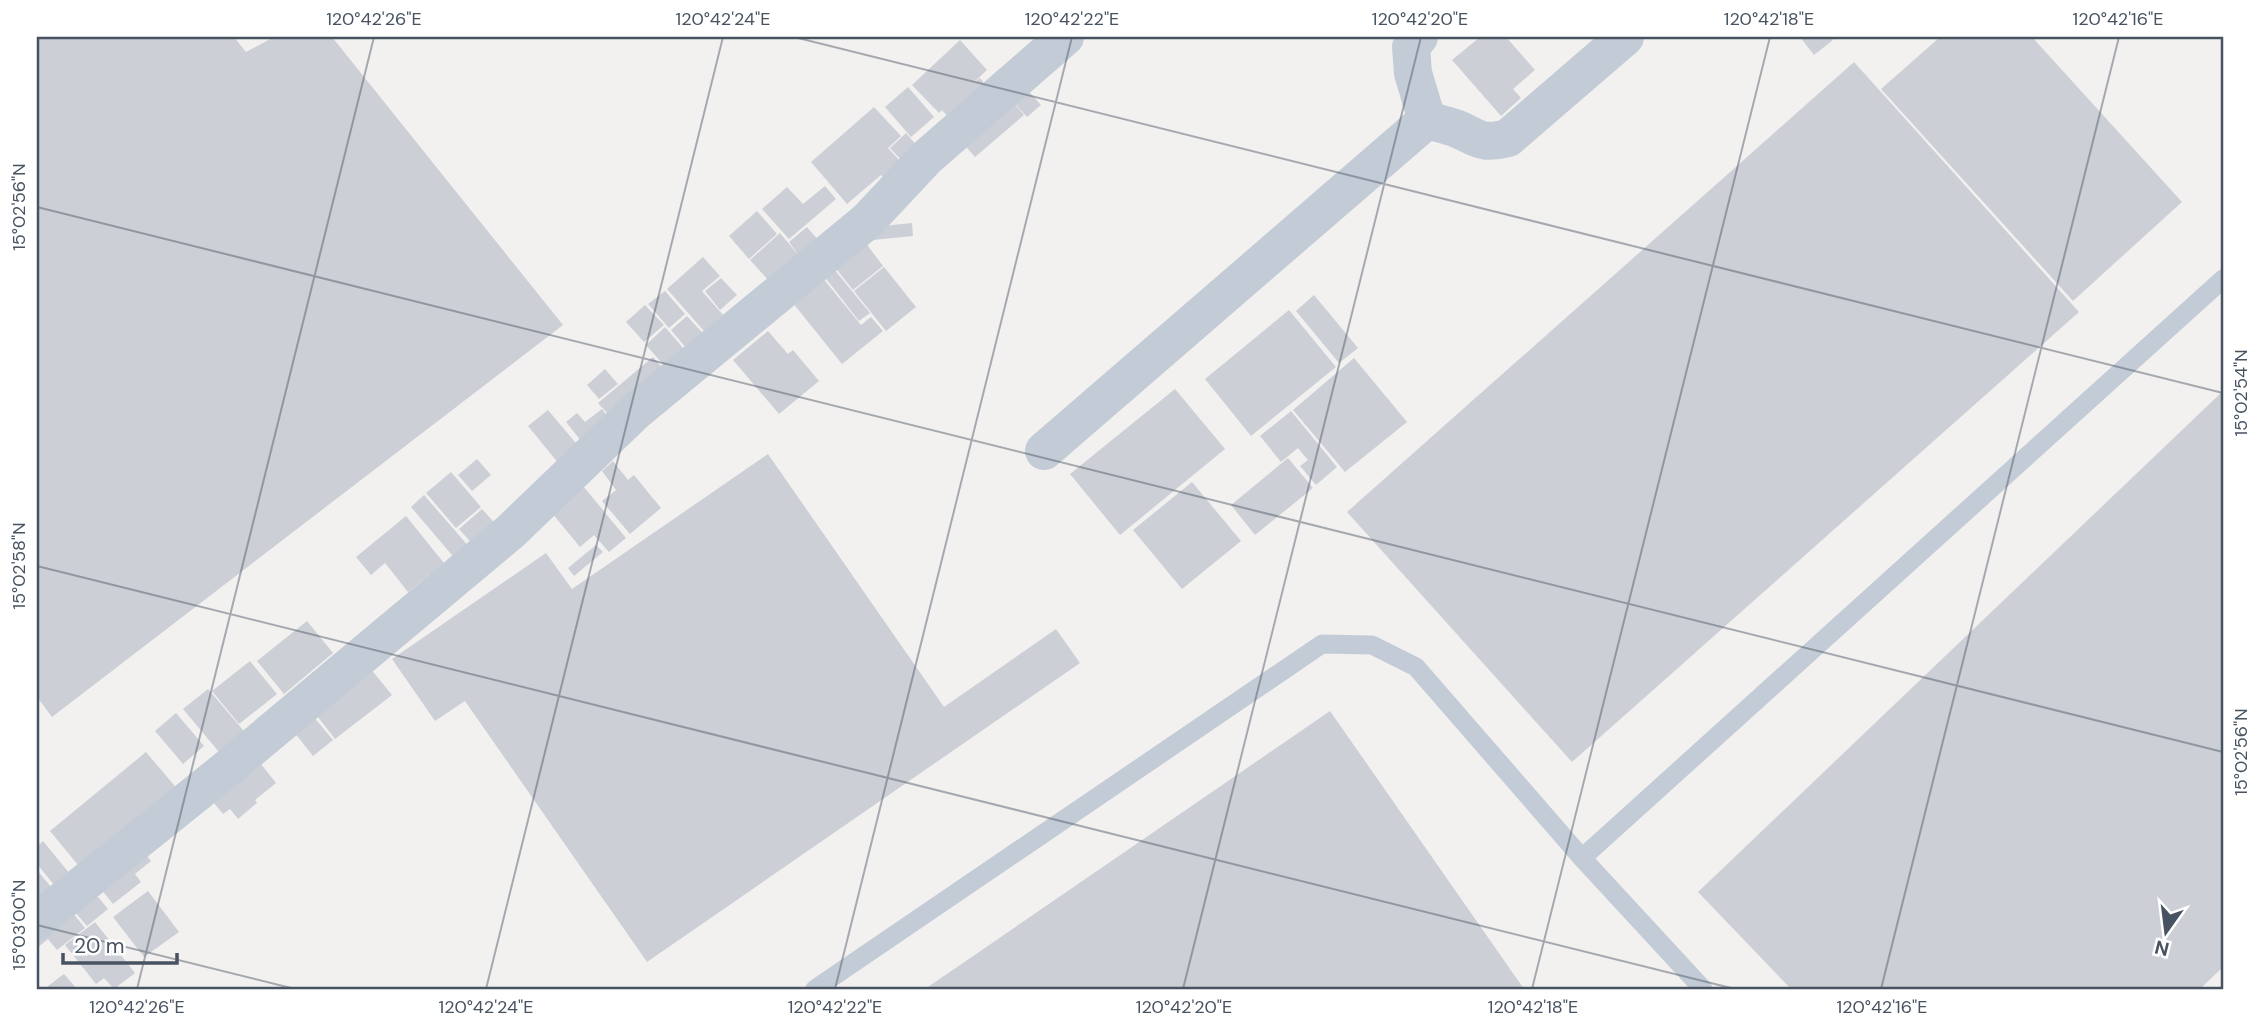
<svg xmlns="http://www.w3.org/2000/svg" width="2260" height="1026" font-family="'DM Sans',sans-serif">
	<style>
		.building { fill: #cccfd6 }
		.lines { fill: none; stroke-linecap: round; stroke-linejoin: round }
		.service { stroke: #c3ccd6; stroke-width: 19 }
		.minor { stroke: #c3ccd6; stroke-width: 38 }
		.ticks { fill: none; stroke: #475360; stroke-width: 2; stroke-opacity: 0.45 }
		.neatline { fill: none; stroke: #475360; stroke-width: 2.5 }
		.ticks-label { font-size: 18px; text-anchor: middle; fill: #475360 }
	</style>
	<rect width="100%" height="100%" fill="#f3f1f0"/>
	<!-- building -->
	<g class="building">
		<polygon points="37,37 234,37 246,52 274,37 332,37 563,325 52,717 37,697"/>
		<polygon points="1480,37 1506,37 1535,70 1513,89 1521,98 1501,116 1452,60"/>
		<polygon points="1800,37 1831,37 1833,40 1814,55"/>
		<polygon points="1940,37 2032,37 2182,202 2073,301 1881,89"/>
		<polygon points="960,40 987,70 972,84 980,78 991,92 954,124 942,110 939,113 912,85"/>
		<polygon points="1854,62 2079,312 1572,762 1347,512"/>
		<polygon points="1023,85 1041,105 1027,117 1009,97"/>
		<polygon points="908,87 934,117 911,137 885,107"/>
		<polygon points="1007,95 1024,115 975,157 959,139"/>
		<polygon points="874,107 901,136 888,148 910,172 892,188 881,175 847,204 811,162"/>
		<polygon points="906,133 918,147 902,161 890,148"/>
		<polygon points="825,186 836,199 789,239 762,209 787,187 803,204"/>
		<polygon points="757,211 777,234 749,259 729,236"/>
		<polygon points="912,223 913,236 873,240 872,227"/>
		<polygon points="807,227 826,249 778,291 750,260 780,233 799,256 789,242"/>
		<polygon points="865,242 883,266 853,290 834,266"/>
		<polygon points="703,257 720,276 702,291 723,315 704,331 667,289"/>
		<polygon points="884,267 916,307 886,331 854,291"/>
		<polygon points="833,268 870,313 859,321 824,276"/>
		<polygon points="822,277 861,325 871,317 883,331 842,364 792,302"/>
		<polygon points="721,278 737,295 720,310 705,291"/>
		<polygon points="665,291 685,314 669,328 648,304"/>
		<polygon points="1314,295 1358,348 1339,363 1296,311"/>
		<polygon points="645,305 664,325 644,342 626,322"/>
		<polygon points="1289,310 1336,367 1251,436 1205,379"/>
		<polygon points="687,316 709,340 692,355 671,330"/>
		<polygon points="665,327 690,356 671,373 646,345"/>
		<polygon points="768,331 788,354 793,350 819,381 779,414 733,360"/>
		<polygon points="653,357 668,374 608,414 598,403"/>
		<polygon points="1354,358 1407,422 1345,472 1293,410"/>
		<polygon points="605,369 618,384 599,399 587,385"/>
		<polygon points="1175,389 1225,449 1120,535 1070,474"/>
		<polygon points="2223,391 2223,967 2200,989 1791,989 1698,892"/>
		<polygon points="602,409 614,425 586,447 566,422 577,413 585,422"/>
		<polygon points="548,410 580,448 559,464 528,426"/>
		<polygon points="1291,411 1337,467 1316,485 1300,466 1308,460 1298,448 1281,462 1260,436"/>
		<polygon points="768,454 944,707 1056,629 1080,663 647,962 465,701 435,721 392,659 546,553 572,589"/>
		<polygon points="1288,458 1313,488 1255,535 1231,505"/>
		<polygon points="477,459 491,475 472,491 458,475"/>
		<polygon points="613,461 628,480 634,475 661,508 630,534 602,501 616,490 602,471"/>
		<polygon points="451,472 481,507 456,528 426,493"/>
		<polygon points="1192,482 1241,541 1182,589 1133,530"/>
		<polygon points="583,486 626,538 609,552 594,535 580,547 551,512"/>
		<polygon points="424,495 477,556 463,568 411,507"/>
		<polygon points="482,509 500,529 477,549 459,529"/>
		<polygon points="406,516 444,563 408,592 385,563 371,575 356,557"/>
		<polygon points="596,545 603,552 574,576 568,568"/>
		<polygon points="307,621 333,653 284,694 257,661"/>
		<polygon points="250,661 277,694 239,724 212,691"/>
		<polygon points="370,668 392,695 335,739 314,712"/>
		<polygon points="208,689 249,737 224,758 183,709"/>
		<polygon points="1330,711 1524,989 925,989"/>
		<polygon points="176,713 204,746 183,764 155,731"/>
		<polygon points="313,716 333,740 313,756 294,732"/>
		<polygon points="146,752 184,797 87,876 50,831"/>
		<polygon points="257,759 276,783 255,800 257,803 238,819 230,809 223,814 209,797"/>
		<polygon points="43,841 74,879 59,891 37,864 37,847"/>
		<polygon points="141,848 151,861 135,874 141,882 113,904 96,883"/>
		<polygon points="37,870 56,893 37,908"/>
		<polygon points="90,887 108,909 87,926 69,905"/>
		<polygon points="148,891 179,932 144,957 113,917"/>
		<polygon points="68,907 85,928 57,950 48,939 37,948 37,932"/>
		<polygon points="95,922 135,973 114,989 104,978 96,984 65,945"/>
		<polygon points="64,974 77,989 44,989"/>
	</g>
	<g class="lines">
		<!-- service -->
		<g class="service">
			<polyline points="1582,858 2223,279"/>
			<polyline points="815,989 1322,644 1372,645 1416,667 1582,858 1703,989"/>
		</g>
		<!-- minor -->
		<g class="minor">
			<polyline points="1419,37 1411,47 1413,73 1427,120"/>
			<path d="M1427 120C1437 123 1446 125 1455 128 1480 138 1479 145 1508 138L1625 37"/>
			<polyline points="1044,451 1427,120"/>
			<polyline points="37,921 223,772 510,532 636,411 867,221 926,158 1065,37"/>
		</g>
	</g>
	<!-- ticks -->
	<path class="ticks" d="M794 37 2223 393M37 207 2223 752M37 566 1735 989M37 925 295 989M137 989 374 37M486 989 723 37M835 989 1072 37M1183 989 1421 37M1532 989 1770 37M1881 989 2119 37"/>
	<!-- border -->
	<rect width="2260" height="1026" fill="none" stroke="#ffffff" stroke-width="77"/>
	<!-- north arrow -->
	<g transform="translate(2166 932) rotate(194)" stroke="#ffffff" stroke-width="5" paint-order="stroke">
	<path d="M0-5L12 26L0 18L-12 26Z" fill="#475360"/>
	<text y="-10" font-size="19" font-weight="bold" text-anchor="middle" fill="#475360">N</text>
	</g>
	<!-- scale -->
	<path d="M63 953v10h114v-10" fill="none" stroke="#475360" stroke-width="3.5"/>
	<text x="74" y="953" font-size="21" fill="#475360" stroke="#ffffff" stroke-width="5" paint-order="stroke">20 m</text>
	<rect x="38" y="38" width="2184" height="950" class="neatline"/>
	<g class="ticks-label">
		<text x="374" y="25">120°42'26"E</text>
		<text x="723" y="25">120°42'24"E</text>
		<text x="1072" y="25">120°42'22"E</text>
		<text x="1420" y="25">120°42'20"E</text>
		<text x="1769" y="25">120°42'18"E</text>
		<text x="2118" y="25">120°42'16"E</text>
		<text transform="translate(19 207) rotate(-90)" y="6">15°02'56"N</text>
		<text transform="translate(2241 393) rotate(-90)" y="6">15°02'54"N</text>
		<text transform="translate(19 566) rotate(-90)" y="6">15°02'58"N</text>
		<text transform="translate(2241 752) rotate(-90)" y="6">15°02'56"N</text>
		<text transform="translate(19 925) rotate(-90)" y="6">15°03'00"N</text>
		<text x="137" y="1013">120°42'26"E</text>
		<text x="486" y="1013">120°42'24"E</text>
		<text x="835" y="1013">120°42'22"E</text>
		<text x="1184" y="1013">120°42'20"E</text>
		<text x="1533" y="1013">120°42'18"E</text>
		<text x="1882" y="1013">120°42'16"E</text>
	</g>
</svg>
